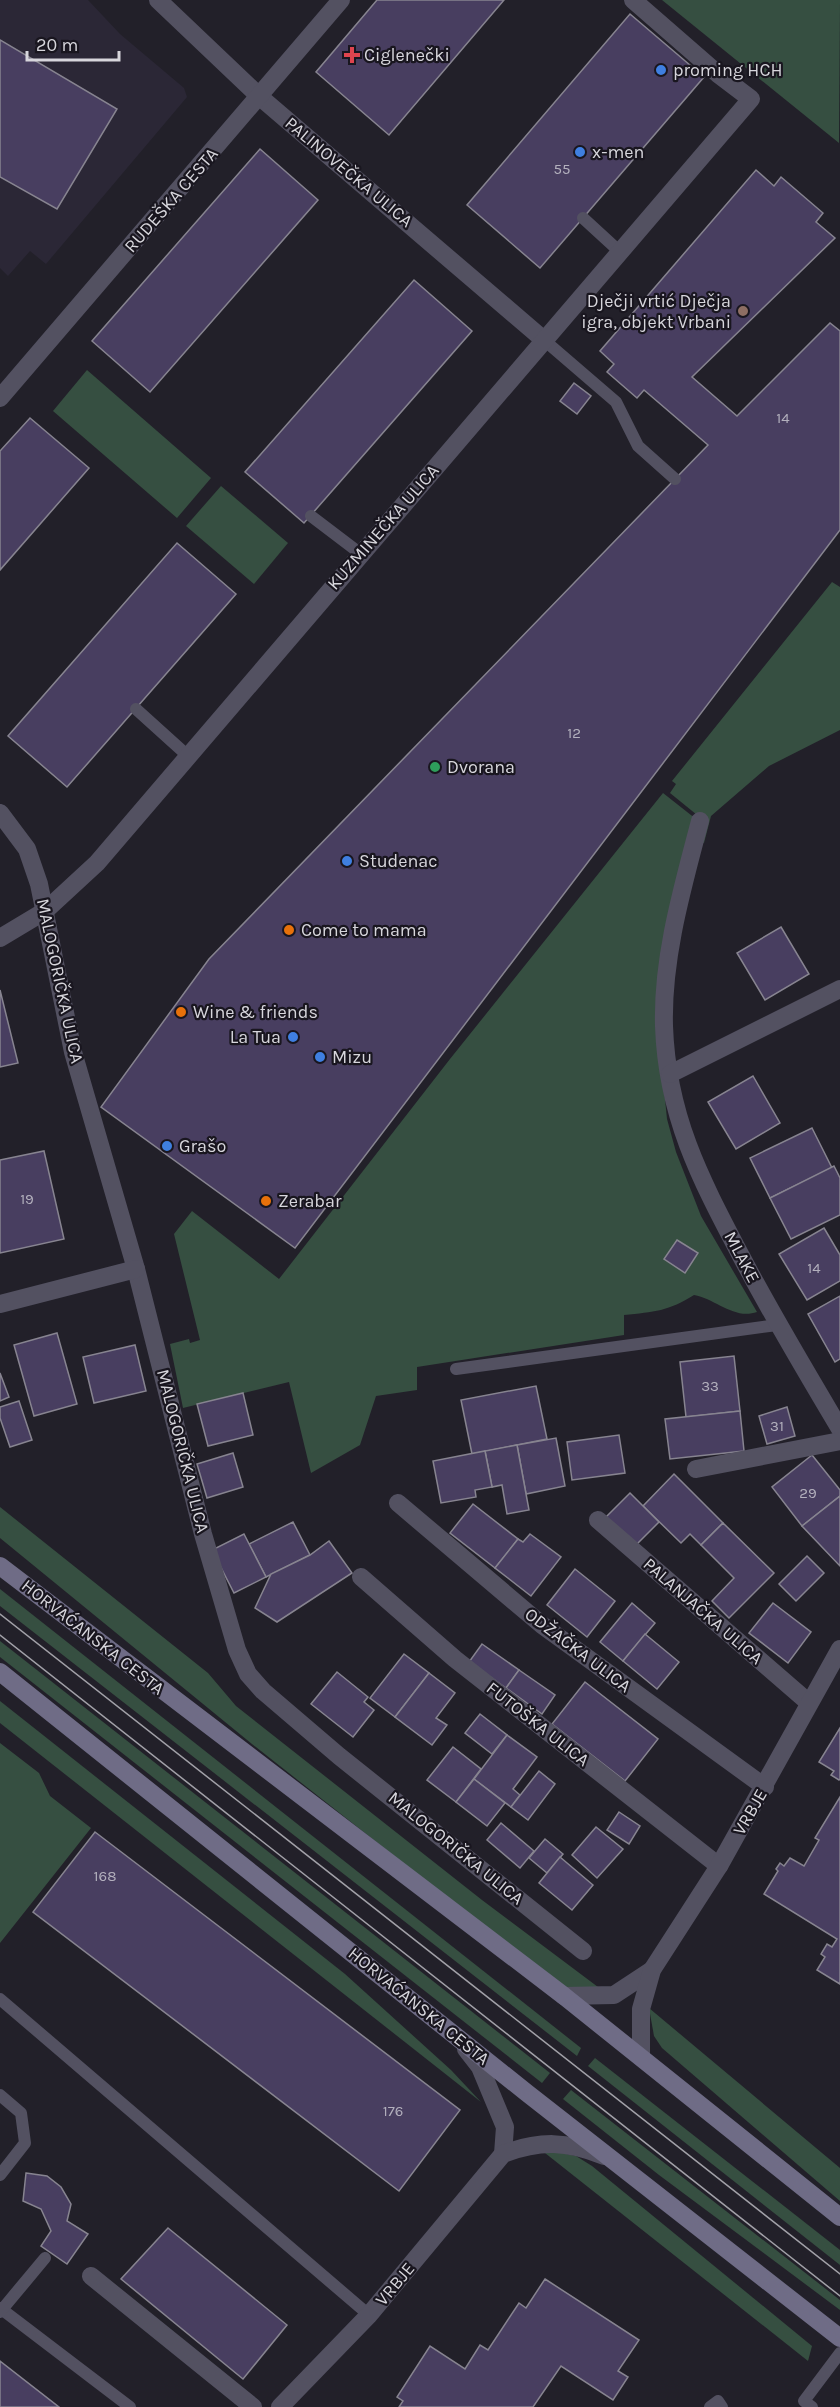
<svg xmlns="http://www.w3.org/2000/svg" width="840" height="2407" font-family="Karla,sans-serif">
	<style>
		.built { fill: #2b2736 }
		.green { fill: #364f41 }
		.building { fill: #483e60; stroke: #878490; stroke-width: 1.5 }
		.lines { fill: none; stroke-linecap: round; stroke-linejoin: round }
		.lane { stroke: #535161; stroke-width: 12 }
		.street { stroke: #535161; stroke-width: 18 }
		.secondary { stroke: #6f6c86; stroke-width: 18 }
		.tram { stroke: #a2a1a8; stroke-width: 1.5 }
		.health-dot { fill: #e0444e; stroke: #19161f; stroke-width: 2 }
		.shop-dot { fill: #3f7fe0; stroke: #19161f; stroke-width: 2 }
		.education-dot { fill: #8d6e63; stroke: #19161f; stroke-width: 2 }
		.leisure-dot { fill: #2e9e5b; stroke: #19161f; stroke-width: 2 }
		.food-dot { fill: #e8710a; stroke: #19161f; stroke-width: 2 }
		.labels { text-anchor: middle; stroke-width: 4.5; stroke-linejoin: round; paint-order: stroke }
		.number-label { font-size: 15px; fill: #b3b0bd }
		.poi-label { font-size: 18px; fill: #d7d6dc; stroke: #19161f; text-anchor: start }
		.street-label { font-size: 18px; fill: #d7d6dc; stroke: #19161f }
	</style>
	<rect width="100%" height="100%" fill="#222029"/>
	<!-- built -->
	<polygon class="built" points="0,0 88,0 120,34 184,88 187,97 46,264 30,251 8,276 0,268"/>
	<!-- green -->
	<g class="green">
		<polygon points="662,0 840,0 839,143"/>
		<polygon points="87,370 211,478 177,518 53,411"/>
		<polygon points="221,486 288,543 254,584 186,526"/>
		<polygon points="832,582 840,587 840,730 769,766 711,816 704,843 699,842 702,819 670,793 676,784 672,781"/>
		<path d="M663 793 696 819 659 1039 667 1119 676 1152 701 1216 757 1312C734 1320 716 1299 694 1295 669 1311 654 1312 624 1315V1335L417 1367V1390L376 1396 360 1445 311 1473 289 1382 183 1408 170 1344 189 1339 190 1343 200 1340 174 1234 192 1211 279 1279 450 1059Z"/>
		<polygon points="0,1507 208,1673 236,1706 482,1900 602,1990 571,1990 558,1985 252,1744 0,1538"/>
		<polygon points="0,1589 581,2048 577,2056 0,1606"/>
		<polygon points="0,1641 550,2073 542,2083 0,1657"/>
		<polygon points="0,1701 345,1974 451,2070 481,2102 0,1723"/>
		<polygon points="0,1743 39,1773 50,1796 91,1828 0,1943"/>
		<polygon points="649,2008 840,2168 840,2201 662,2048 654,2036"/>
		<polygon points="595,2058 840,2250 840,2265 588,2066"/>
		<polygon points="571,2090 840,2300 840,2310 659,2175 563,2099"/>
		<polygon points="557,2152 576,2156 592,2166 812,2346 808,2361 545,2153"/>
	</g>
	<!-- building -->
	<g class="building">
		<polygon points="377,0 504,0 389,135 316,72"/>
		<polygon points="630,14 704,77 540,268 467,205"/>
		<polygon points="0,40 117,109 57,209 0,177"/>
		<polygon points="260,149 318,200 150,392 92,341"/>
		<polygon points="756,170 774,186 781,177 823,213 816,222 835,238 692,377 737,416 830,323 840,331 840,530 295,1248 101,1107 209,959 708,445 644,390 637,398 607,372 614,364 600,351"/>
		<polygon points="414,280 472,331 304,523 245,472"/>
		<polygon points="574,383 591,396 577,414 560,401"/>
		<polygon points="30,418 89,468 0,570 0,451"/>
		<polygon points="177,543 236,594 67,787 8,736"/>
		<polygon points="781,927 809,974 765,1000 737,953"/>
		<polygon points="0,990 18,1063 0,1067"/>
		<polygon points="753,1076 780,1123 736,1149 708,1102"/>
		<polygon points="812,1128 832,1168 770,1198 750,1158"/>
		<polygon points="44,1151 64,1239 0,1253 0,1160"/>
		<polygon points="834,1166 840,1178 840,1215 791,1239 770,1198"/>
		<polygon points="824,1228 840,1255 840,1281 807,1300 779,1254"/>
		<polygon points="677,1240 698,1253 685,1273 664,1259"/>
		<polygon points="840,1296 840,1359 835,1362 808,1314"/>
		<polygon points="57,1333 77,1404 34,1416 14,1345"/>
		<polygon points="135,1345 146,1391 94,1403 83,1357"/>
		<polygon points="734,1356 740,1411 686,1417 680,1362"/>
		<polygon points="0,1373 9,1397 0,1401"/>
		<polygon points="536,1386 547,1439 472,1454 461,1400"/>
		<polygon points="243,1393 253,1435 208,1446 197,1404"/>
		<polygon points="19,1401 32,1440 10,1447 0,1418 0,1407"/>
		<polygon points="787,1407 795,1436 767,1444 759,1416"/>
		<polygon points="740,1411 744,1451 670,1459 665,1419"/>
		<polygon points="619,1435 625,1473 572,1480 567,1442"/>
		<polygon points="556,1438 565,1486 526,1494 517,1445"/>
		<polygon points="517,1445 529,1510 507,1514 502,1485 492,1487 485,1451"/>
		<polygon points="485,1451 492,1487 475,1490 476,1497 441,1503 433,1461"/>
		<polygon points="233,1453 243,1487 207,1498 197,1464"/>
		<polygon points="812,1455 840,1490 840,1496 802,1526 772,1487"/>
		<polygon points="674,1474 723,1523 701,1545 690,1534 681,1543 643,1506"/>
		<polygon points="630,1493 659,1522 635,1546 606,1517"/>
		<polygon points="840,1496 840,1566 802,1526"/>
		<polygon points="473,1504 518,1539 495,1568 450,1533"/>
		<polygon points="293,1522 310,1555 266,1577 249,1544"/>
		<polygon points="723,1523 774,1573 729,1618 712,1601 734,1578 701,1545"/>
		<polygon points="244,1534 266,1577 234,1593 212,1550"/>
		<polygon points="530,1534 561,1557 531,1596 495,1568 518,1539 523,1542"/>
		<polygon points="329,1541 352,1573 277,1622 255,1608 271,1574 310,1555"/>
		<polygon points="807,1556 824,1573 796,1601 779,1584"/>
		<polygon points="575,1569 615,1601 587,1637 547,1605"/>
		<polygon points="632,1603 655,1623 623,1661 600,1642"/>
		<polygon points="773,1603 811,1632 788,1663 749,1633"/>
		<polygon points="645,1634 679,1662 657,1689 623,1661"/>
		<polygon points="482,1644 519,1670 506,1688 469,1662"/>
		<polygon points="404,1654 429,1673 395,1717 370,1698"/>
		<polygon points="519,1670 555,1695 542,1714 506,1688"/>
		<polygon points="337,1672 368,1697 364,1702 374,1710 353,1737 311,1704"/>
		<polygon points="429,1673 455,1693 436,1718 447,1725 432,1745 395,1717"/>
		<polygon points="585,1682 658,1739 625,1781 552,1724"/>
		<polygon points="480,1714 507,1735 492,1754 465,1733"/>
		<polygon points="840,1728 840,1779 839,1780 831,1775 834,1771 819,1762"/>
		<polygon points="507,1735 537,1757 513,1789 520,1795 511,1807 474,1779"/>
		<polygon points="453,1747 481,1769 456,1802 427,1780"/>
		<polygon points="539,1771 555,1784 528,1820 511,1807"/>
		<polygon points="474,1779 505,1803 487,1826 456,1802"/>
		<polygon points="840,1797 840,1984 817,1970 825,1957 821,1954 827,1944 832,1947 837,1939 764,1894 778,1871 776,1869 780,1863 784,1866 790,1858 804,1866 819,1840 815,1838"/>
		<polygon points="619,1812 640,1826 629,1844 607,1830"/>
		<polygon points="501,1823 534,1851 520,1868 487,1840"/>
		<polygon points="596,1827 623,1849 597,1878 572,1855"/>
		<polygon points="95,1832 460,2110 399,2191 33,1912"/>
		<polygon points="545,1839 563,1854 547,1873 529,1858"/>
		<polygon points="560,1857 593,1885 572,1910 539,1883"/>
		<polygon points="26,2173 47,2176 61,2187 71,2204 67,2221 88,2234 67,2264 41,2246 51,2231 41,2209 23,2201"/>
		<polygon points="168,2228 287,2325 243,2379 121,2279"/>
		<polygon points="545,2279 639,2340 618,2371 628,2377 613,2400 561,2366 533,2407 399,2407 403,2401 397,2397 430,2346 465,2369 480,2345 488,2350 519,2303 526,2308"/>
		<polygon points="0,2361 59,2407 0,2407"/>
	</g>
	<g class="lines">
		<!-- lane -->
		<g class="lane">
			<polyline points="583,218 620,252"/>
			<polyline points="544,340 616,402 638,446 675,479"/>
			<polyline points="311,516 361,554"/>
			<polyline points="136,709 188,756"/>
			<polyline points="456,1369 777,1325"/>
			<polyline points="0,1999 369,2315"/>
			<polyline points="0,2095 21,2113 25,2143 0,2175"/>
			<polyline points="0,2308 130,2407"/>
			<polyline points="0,2312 45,2258"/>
			<polyline points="710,2407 718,2401 722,2407"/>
			<polyline points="812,2407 804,2401 840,2353"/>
		</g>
		<!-- street -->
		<g class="street">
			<polyline points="158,0 260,97 544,340"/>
			<polyline points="0,398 341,0"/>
			<polyline points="0,813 27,849 39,884 73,1052 136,1269 203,1534 237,1650 248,1674 263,1691 339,1756 583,1951"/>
			<path d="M700 821C683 886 662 957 664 1026 667 1116 700 1178 741 1256 772 1315 806 1372 840 1429"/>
			<polyline points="0,938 45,911 97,863 751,99 718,74 633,0"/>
			<polyline points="670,1074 840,989"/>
			<polyline points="0,1304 136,1269"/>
			<polyline points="696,1469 840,1441"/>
			<polyline points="398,1503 542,1625 765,1787"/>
			<polyline points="598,1520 808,1702"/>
			<polyline points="361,1577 455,1659 719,1866"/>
			<polyline points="564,1996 614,1995 652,1970"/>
			<polyline points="466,2049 480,2067 505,2127 503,2154"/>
			<polyline points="641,2056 641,2009 652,1970 719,1866 840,1649"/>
			<polyline points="91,2276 253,2407"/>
			<path d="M280 2407 369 2315 503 2154C540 2140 567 2141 604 2156"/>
		</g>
		<!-- secondary -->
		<g class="secondary">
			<polyline points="0,1566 564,1996 840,2217"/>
			<polyline points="0,1672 527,2093 840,2338"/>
		</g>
		<!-- tram -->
		<g class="tram">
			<polyline points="0,1614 840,2274"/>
			<polyline points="0,1635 840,2296"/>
		</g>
	</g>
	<!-- markers -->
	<path class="health-dot" d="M349 46h6v6h6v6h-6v6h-6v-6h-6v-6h6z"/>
	<g class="shop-dot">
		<circle cx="661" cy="70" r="6"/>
		<circle cx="580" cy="152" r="6"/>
		<circle cx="347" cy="861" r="6"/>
		<circle cx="293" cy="1037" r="6"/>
		<circle cx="320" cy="1057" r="6"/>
		<circle cx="167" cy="1146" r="6"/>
	</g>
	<circle class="education-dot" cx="743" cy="311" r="6"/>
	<circle class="leisure-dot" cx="435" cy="767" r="6"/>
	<g class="food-dot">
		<circle cx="289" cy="930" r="6"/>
		<circle cx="181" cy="1012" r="6"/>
		<circle cx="266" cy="1201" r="6"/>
	</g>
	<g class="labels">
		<!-- number labels -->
		<g class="number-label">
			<text x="562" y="174">55</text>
			<text x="783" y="423">14</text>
			<text x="574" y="738">12</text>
			<text x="27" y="1204">19</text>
			<text x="814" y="1273">14</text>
			<text x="710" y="1391">33</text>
			<text x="777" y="1431">31</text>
			<text x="808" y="1498">29</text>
			<text x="105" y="1881">168</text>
			<text x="393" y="2116">176</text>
		</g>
		<!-- poi labels -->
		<g class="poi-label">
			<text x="364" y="61">Ciglenečki</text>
			<text x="673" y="76">proming HCH</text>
			<text x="592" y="158">x-men</text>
			<text x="731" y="307" text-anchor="end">Dječji vrtić Dječja<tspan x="731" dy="21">igra, objekt Vrbani</tspan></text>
			<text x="447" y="773">Dvorana</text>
			<text x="359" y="867">Studenac</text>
			<text x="301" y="936">Come to mama</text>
			<text x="193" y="1018">Wine &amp; friends</text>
			<text x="281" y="1043" text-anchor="end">La Tua</text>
			<text x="332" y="1063">Mizu</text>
			<text x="179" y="1152">Grašo</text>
			<text x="278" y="1207">Zerabar</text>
		</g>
		<!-- street labels -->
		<g class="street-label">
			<text transform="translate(349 172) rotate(40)" y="6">PALINOVEČKA ULICA</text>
			<text transform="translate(171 200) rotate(-49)" y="6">RUDEŠKA CESTA</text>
			<text transform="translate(383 527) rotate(-49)" y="6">KUZMINEČKA ULICA</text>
			<text transform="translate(60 981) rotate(78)" y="6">MALOGORIČKA ULICA</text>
			<text transform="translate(742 1257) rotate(62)" y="6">MLAKE</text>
			<text transform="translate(183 1451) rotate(76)" y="6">MALOGORIČKA ULICA</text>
			<text transform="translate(703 1611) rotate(41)" y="6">PALANJAČKA ULICA</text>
			<text transform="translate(93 1637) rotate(38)" y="6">HORVAĆANSKA CESTA</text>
			<text transform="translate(578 1650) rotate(37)" y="6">ODŽAČKA ULICA</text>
			<text transform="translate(538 1724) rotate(38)" y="6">FUTOŠKA ULICA</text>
			<text transform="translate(750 1812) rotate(-60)" y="6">VRBJE</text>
			<text transform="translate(456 1848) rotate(39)" y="6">MALOGORIČKA ULICA</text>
			<text transform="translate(419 2006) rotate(39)" y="6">HORVAĆANSKA CESTA</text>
			<text transform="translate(395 2284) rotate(-50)" y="6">VRBJE</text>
		</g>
	</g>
	<!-- scale -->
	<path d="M27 51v9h92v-9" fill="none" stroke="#d7d6dc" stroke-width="3"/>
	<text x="36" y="51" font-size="18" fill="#d7d6dc" stroke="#19161f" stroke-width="4.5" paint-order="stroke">20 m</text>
</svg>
